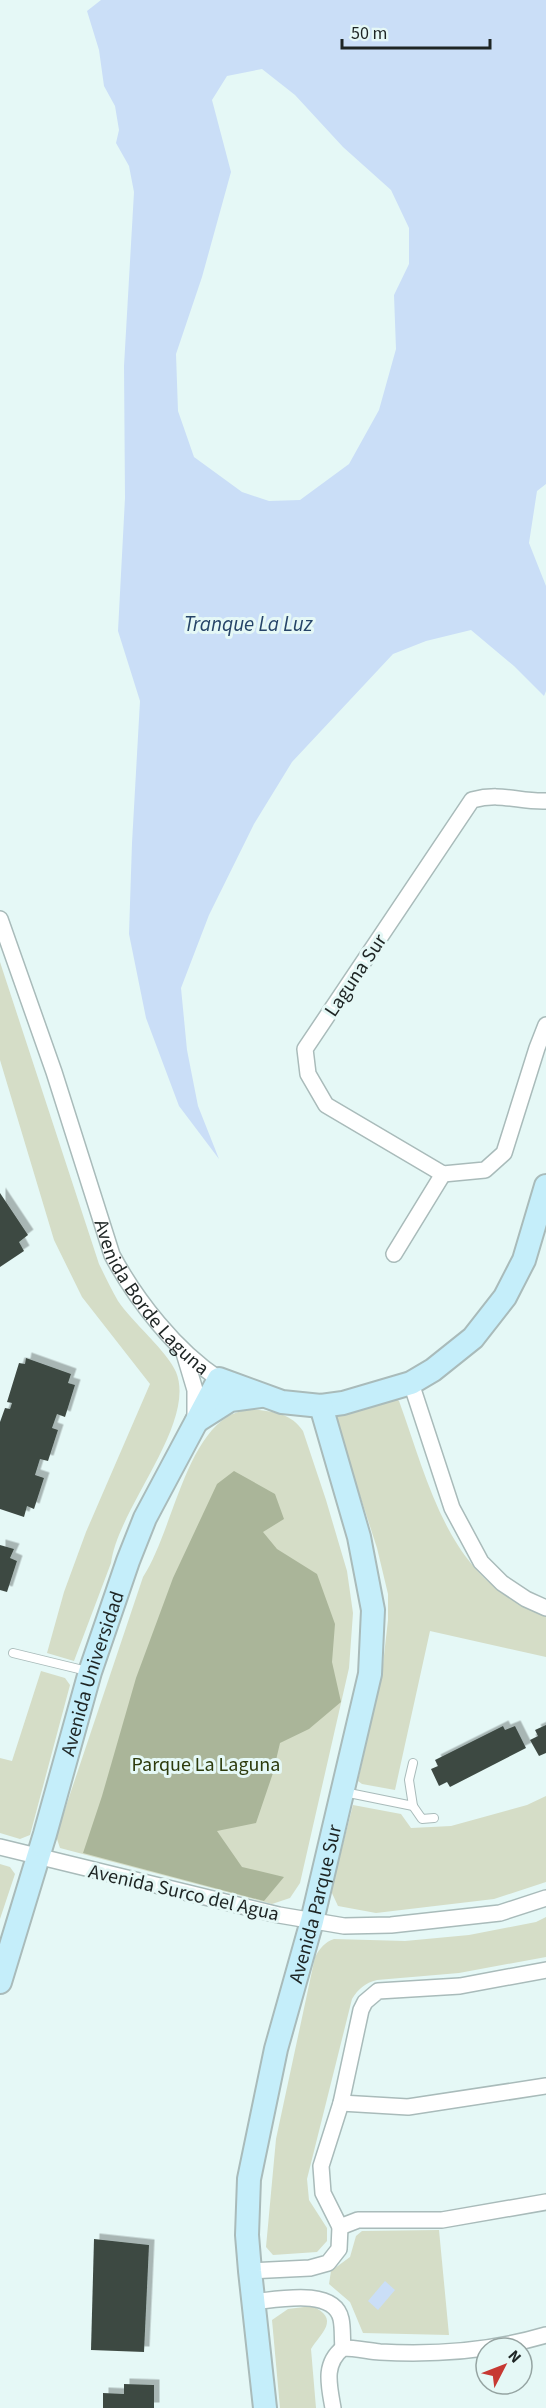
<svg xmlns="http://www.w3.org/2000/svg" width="546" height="2408" font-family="'Source Sans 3',sans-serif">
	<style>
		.green { fill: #d5ddc7 }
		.forest { fill: #aab599 }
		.water { fill: #cadef7; fill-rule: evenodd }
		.building { fill: #3e4a43; filter: url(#shadow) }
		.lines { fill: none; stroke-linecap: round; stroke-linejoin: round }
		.lane-casing { stroke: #a9bbba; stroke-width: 10 }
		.street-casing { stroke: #a9bbba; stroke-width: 18 }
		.secondary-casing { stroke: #a9bbba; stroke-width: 26 }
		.lane { stroke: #fff; stroke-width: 8 }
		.street { stroke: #fff; stroke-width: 15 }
		.secondary { stroke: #c5eefa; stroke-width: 22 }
		.labels { text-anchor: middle; stroke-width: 6; stroke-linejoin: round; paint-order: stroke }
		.street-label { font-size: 20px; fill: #1e2524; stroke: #e5f8f6 }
		.park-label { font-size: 20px; fill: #2c3a0b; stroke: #e5f8f6 }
		.water-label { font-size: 21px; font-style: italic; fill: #264468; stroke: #e5f8f6 }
	</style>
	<defs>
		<filter id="shadow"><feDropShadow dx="5.5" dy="-5.5" stdDeviation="0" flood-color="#0004"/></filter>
	</defs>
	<rect width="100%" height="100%" fill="#e5f8f6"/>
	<!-- green -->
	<g class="green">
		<path d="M0 962 99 1264C105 1276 111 1289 118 1301 132 1322 167 1351 176 1372 197 1423 118 1508 111 1563L74 1661 47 1653 64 1592 86 1532 150 1384 82 1297 54 1240 0 1060Z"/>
		<path d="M395 1398 399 1401C430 1486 449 1583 546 1615V1657L430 1631 395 1790 362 1784 358 1781 382 1673 388 1620V1594L377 1548 334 1415Z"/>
		<path d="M249 1409C269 1411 291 1412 303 1431L326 1500 347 1571 353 1613 349 1668 300 1883 290 1898 272 1904 60 1848 56 1836 143 1577C171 1534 184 1444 227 1417 233 1413 242 1411 249 1409Z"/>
		<polygon points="41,1671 65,1678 70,1685 30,1835 20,1839 0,1833 0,1758 12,1761"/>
		<polygon points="546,1796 546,1882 494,1899 376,1913 338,1906 331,1891 353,1805 401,1814 411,1828 451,1826 527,1805"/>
		<polygon points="0,1864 10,1867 15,1874 0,1919"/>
		<path d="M546 1917V1957L459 1973 377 1980C365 1983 358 1989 352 1999L307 2179 309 2200 327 2228V2241L317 2252 273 2255 266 2247 276 2139 315 1957C320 1948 325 1942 334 1939L405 1941 469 1935 536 1922Z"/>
		<polygon points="439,2230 449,2335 363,2333 350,2302 329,2284 331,2271 350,2257 356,2236 362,2231"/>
		<path d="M312 2306C341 2319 321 2333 311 2349L316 2408H280L272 2320 288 2309Z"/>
	</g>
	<!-- forest -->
	<polygon class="forest" points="234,1471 275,1494 284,1519 263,1532 277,1549 317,1574 335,1624 332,1662 341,1702 309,1729 280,1743 273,1773 256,1823 217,1831 242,1867 284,1877 264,1901 83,1853 102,1796 136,1678 173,1578 217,1484"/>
	<!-- water -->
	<g class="water">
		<path d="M101 0H546V484L537 491 529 543 546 586V691L544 696 514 666 471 630 426 641 393 654 292 762 254 824 209 915 181 988 187 1050 198 1106 219 1159 179 1106 146 1018 129 934 132 843 140 701 118 631 125 498 124 366 134 192 129 166 116 143 119 130 115 106 104 86 99 50 87 11ZM262 69 295 95 343 147 391 190 409 228V264L394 295 396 349 379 410 349 464 300 500 269 501 242 492 194 457 178 411 176 354 202 277 231 172 212 100 227 76Z"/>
		<polygon points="385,2281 395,2290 378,2310 368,2301"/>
	</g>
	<!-- building -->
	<g class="building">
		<polygon points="0,1193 28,1235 19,1242 24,1251 0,1267"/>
		<polygon points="26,1358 71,1374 68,1383 75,1385 65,1417 57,1414 52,1428 58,1430 48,1461 40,1459 35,1475 44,1478 34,1509 27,1506 24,1517 0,1509 0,1422 5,1408 10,1409 12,1403 7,1402 19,1363 25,1364"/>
		<polygon points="0,1545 14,1549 10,1558 17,1561 7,1592 0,1590"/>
		<polygon points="546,1725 546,1753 539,1756 530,1740 538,1736 535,1730"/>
		<polygon points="503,1726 505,1730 515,1726 526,1748 450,1787 447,1782 439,1786 431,1769 438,1766 435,1760"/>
		<polygon points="94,2239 149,2245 144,2352 91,2350"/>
		<polygon points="124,2384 154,2385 154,2408 103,2408 103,2393 124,2394"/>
	</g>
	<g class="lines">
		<!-- lane casing -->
		<g class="lane-casing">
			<g id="lane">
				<polyline points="13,1653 87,1671"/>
				<polyline points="344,1792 413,1806 422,1819 434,1818"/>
				<polyline points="413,1806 409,1780 413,1763"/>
			</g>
		</g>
		<!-- street casing -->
		<g class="street-casing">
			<g id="street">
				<path d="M546 801C518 802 502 792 472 800L305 1049 308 1074 326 1105 443 1174 485 1170 504 1153 537 1048 546 1025"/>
				<path id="s1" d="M0 919 54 1072 112 1255C136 1300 176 1351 219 1379"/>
				<polyline points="394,1254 443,1174"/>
				<polyline points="184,1353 195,1390 195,1417"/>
				<polyline points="411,1383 452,1508 481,1562 502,1583 526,1599 546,1608"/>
				<polyline points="0,1847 279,1915 344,1926 391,1925 500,1913 546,1898"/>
				<polyline points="341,2103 408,2107 546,2086"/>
				<polyline points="340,2227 358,2220 442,2220 546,2202"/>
				<polyline points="250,2271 310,2268 328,2263 339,2249 340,2227 323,2193 321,2166 341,2103 361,2010 365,2002 378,1991 460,1986 546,1970"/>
				<path d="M252 2302C276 2300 334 2287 341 2319 343 2328 342 2339 343 2348"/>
				<path d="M333 2408C329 2385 323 2364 343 2348 356 2348 368 2351 380 2352 436 2355 492 2351 546 2335"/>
			</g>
		</g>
		<!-- secondary casing -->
		<g class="secondary-casing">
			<g id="secondary">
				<polyline points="197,1421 230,1400 260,1396"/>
				<path id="s2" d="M0 1982 45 1834 90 1672 128 1561 145 1518 219 1379 282 1402 321 1406 343 1403 411 1383 433 1370 473 1338 505 1297 524 1260 546 1186"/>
				<path id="s3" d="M265 2408 250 2271 247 2235 249 2179 276 2049 312 1921 370 1674 373 1610 359 1537 321 1406"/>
			</g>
		</g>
		<!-- lane -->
		<use href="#lane" class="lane"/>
		<!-- street -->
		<use href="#street" class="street"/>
		<!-- secondary -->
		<use href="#secondary" class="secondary"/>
	</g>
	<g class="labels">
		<!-- street labels -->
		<g class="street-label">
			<text transform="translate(355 975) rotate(-56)" y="7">Laguna Sur</text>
			<text dy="7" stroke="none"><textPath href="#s1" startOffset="411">Avenida Borde Laguna</textPath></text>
			<text dy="7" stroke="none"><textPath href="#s2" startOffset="322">Avenida Universidad</textPath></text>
			<text transform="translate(184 1892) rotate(13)" y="7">Avenida Surco del Agua</text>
			<text dy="7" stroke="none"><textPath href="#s3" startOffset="513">Avenida Parque Sur</textPath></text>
		</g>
		<!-- park labels -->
		<g class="park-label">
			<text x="206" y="1771">Parque La Laguna</text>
		</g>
		<!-- water labels -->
		<g class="water-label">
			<text x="248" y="631">Tranque La Luz</text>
		</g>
	</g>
	<!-- north arrow -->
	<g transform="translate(504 2366) rotate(48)"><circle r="28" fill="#e5f8f6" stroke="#95a4a2" stroke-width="1.5"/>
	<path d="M0-4.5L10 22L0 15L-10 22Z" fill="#c73933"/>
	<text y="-9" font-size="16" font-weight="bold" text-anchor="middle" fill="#1e2524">N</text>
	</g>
	<!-- scale -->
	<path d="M342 39v9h148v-9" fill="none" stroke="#1e2524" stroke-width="3"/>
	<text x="351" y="39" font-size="18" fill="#1e2524" stroke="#e5f8f6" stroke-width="4.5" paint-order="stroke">50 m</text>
</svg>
